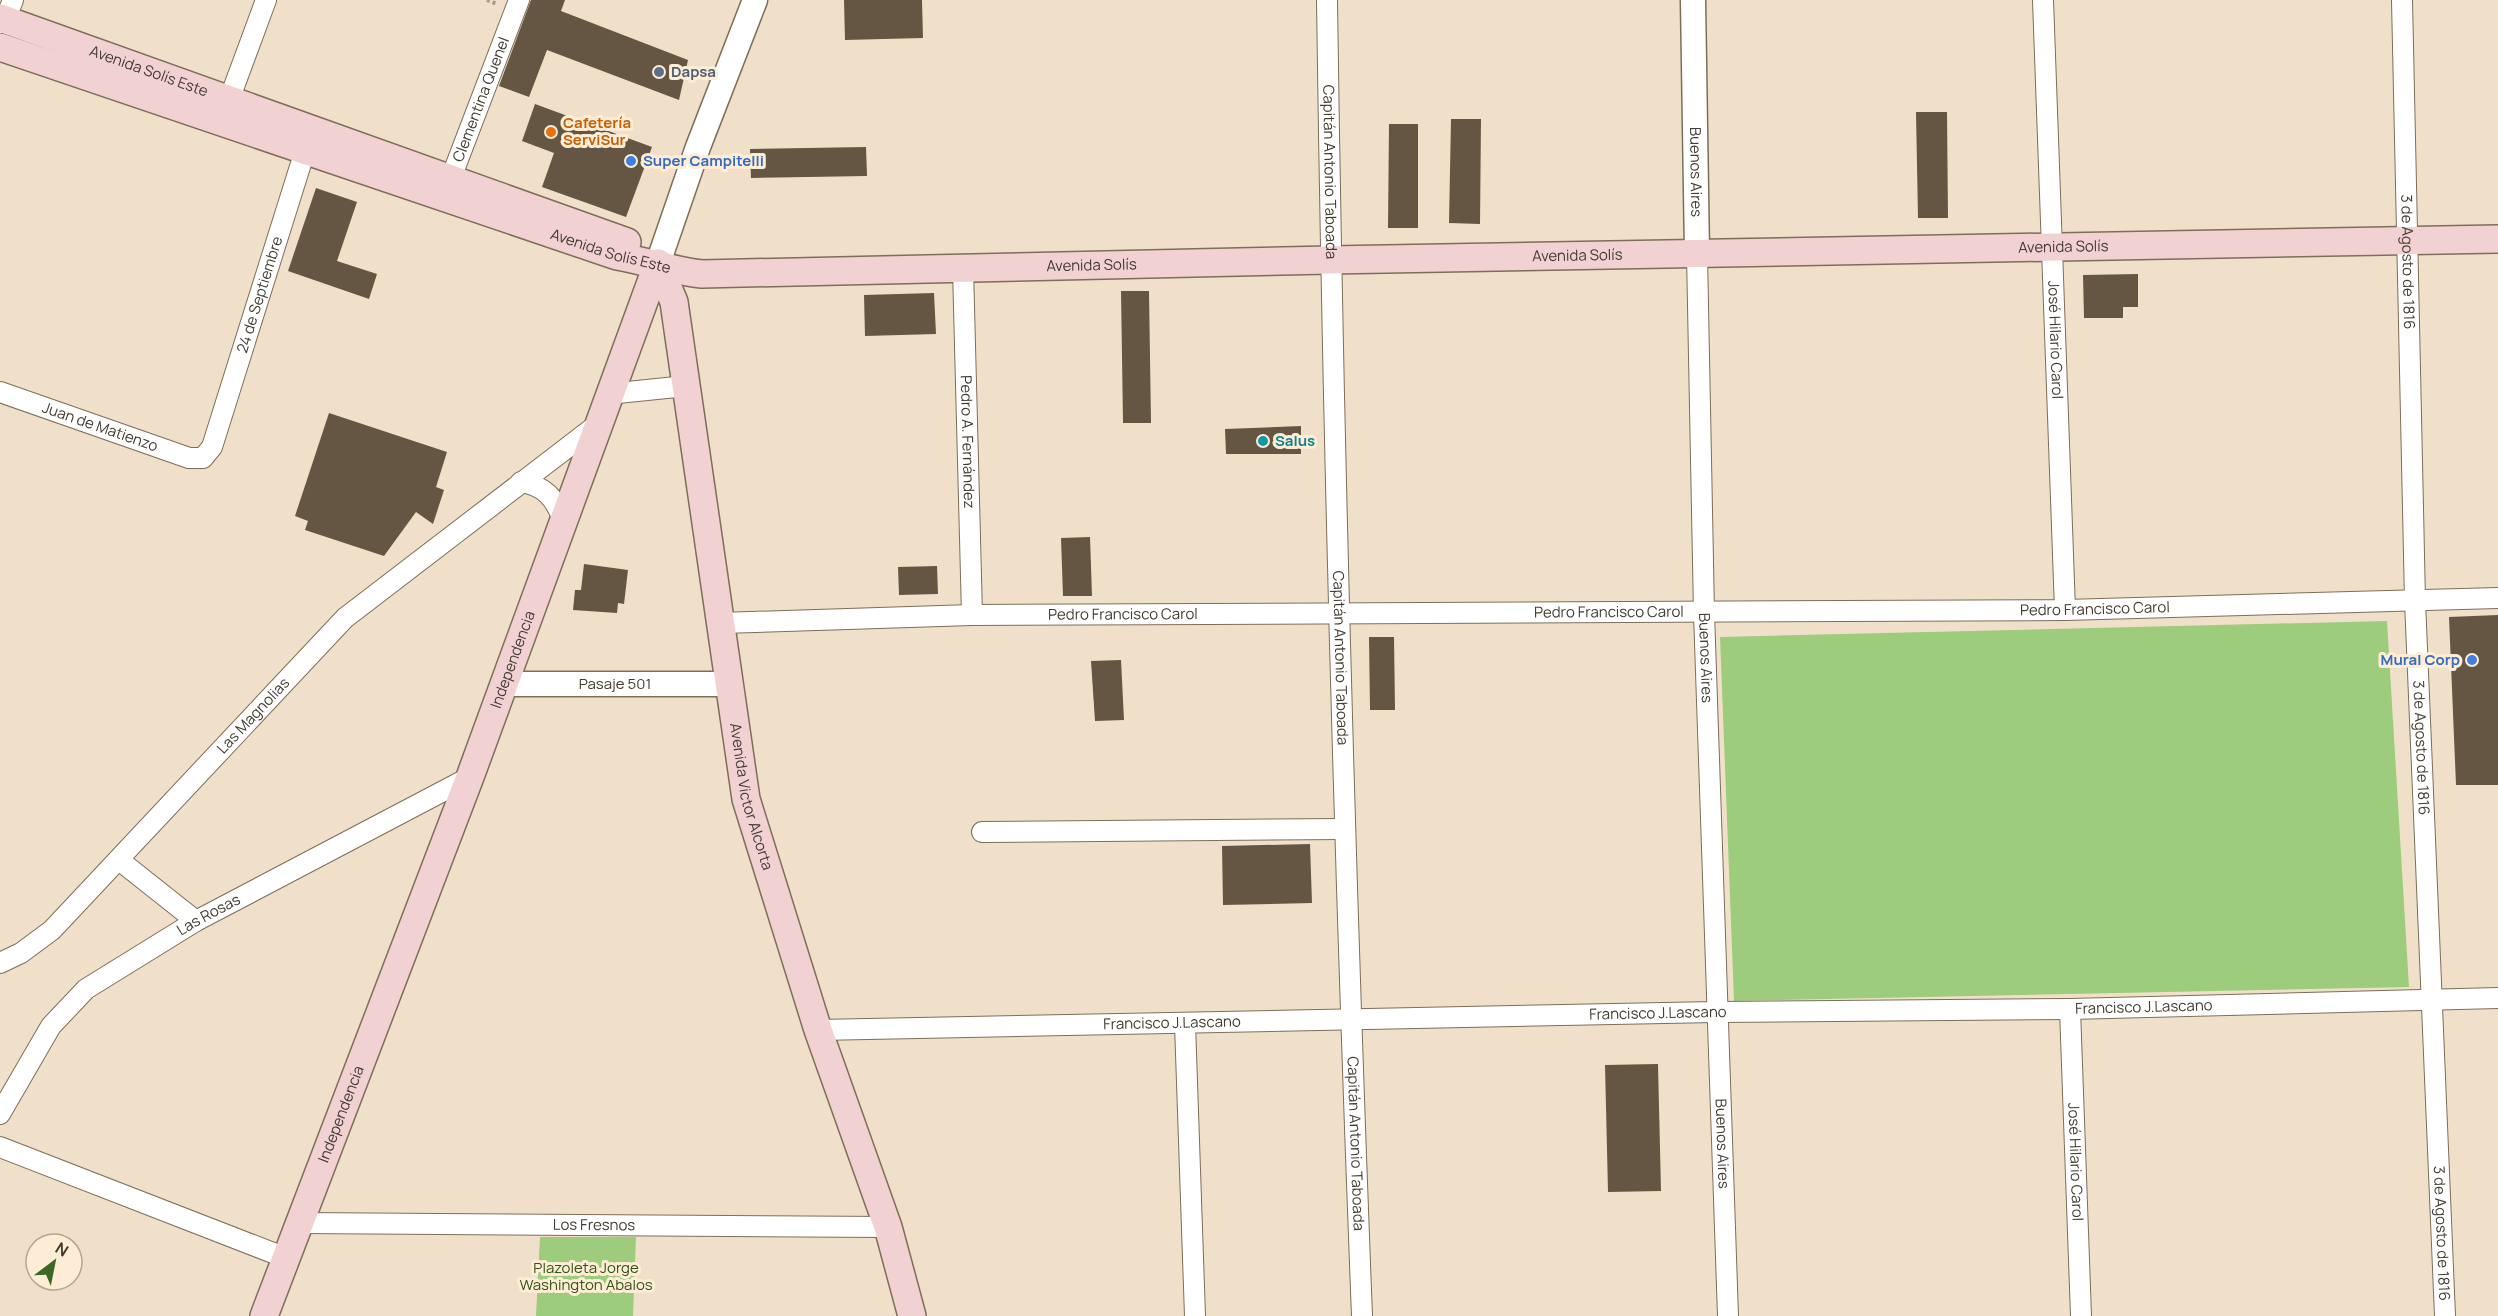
<svg xmlns="http://www.w3.org/2000/svg" width="2498" height="1316" font-family="Manrope,sans-serif">
	<style>
		.green { fill: #9ccc7c }
		.building { fill: #645642 }
		.lines { fill: none; stroke-linecap: round; stroke-linejoin: round }
		.minor-casing { stroke: #7d6e5a; stroke-width: 22 }
		.tertiary-casing { stroke: #7d6e5a; stroke-width: 27 }
		.secondary-casing { stroke: #7d6e5a; stroke-width: 30 }
		.path { stroke: #a79a89; stroke-width: 4; stroke-dasharray: 3 3; stroke-linecap: butt }
		.minor { stroke: #fff; stroke-width: 20 }
		.tertiary { stroke: #fff; stroke-width: 24 }
		.secondary { stroke: #f1d1d2; stroke-width: 27 }
		.service-dot { fill: #5c6f8a; stroke: #feedd6; stroke-width: 2 }
		.food-dot { fill: #e8710a; stroke: #feedd6; stroke-width: 2 }
		.shop-dot { fill: #3f7fe0; stroke: #feedd6; stroke-width: 2 }
		.culture-dot { fill: #0f9aa8; stroke: #feedd6; stroke-width: 2 }
		.labels { text-anchor: middle; stroke-width: 6; stroke-linejoin: round; paint-order: stroke }
		.street-label { font-size: 15px; fill: #423c32; stroke: #feedd6 }
		.service-label { font-size: 15px; font-weight: bold; fill: #4e5e75; stroke: #feedd6; text-anchor: start }
		.food-label { font-size: 15px; font-weight: bold; fill: #c56008; stroke: #feedd6; text-anchor: start }
		.shop-label { font-size: 15px; font-weight: bold; fill: #366cbe; stroke: #feedd6; text-anchor: start }
		.culture-label { font-size: 15px; font-weight: bold; fill: #0d838f; stroke: #feedd6; text-anchor: start }
		.park-label { font-size: 15px; fill: #325216; stroke: #feedd6 }
	</style>
	<rect width="100%" height="100%" fill="#f1e0c9"/>
	<!-- green -->
	<g class="green">
		<polygon points="2387,621 2409,987 1734,1001 1720,637"/>
		<polygon points="540,1237 636,1237 633,1316 536,1316"/>
	</g>
	<!-- building -->
	<g class="building">
		<polygon points="531,0 565,0 561,11 688,60 679,100 547,50 529,97 499,86"/>
		<polygon points="844,0 922,0 923,38 845,40"/>
		<polygon points="535,104 652,147 626,217 542,187 554,153 522,141"/>
		<polygon points="1916,112 1947,112 1948,218 1918,218"/>
		<polygon points="1451,119 1481,119 1480,224 1449,223"/>
		<polygon points="1389,124 1418,124 1418,228 1388,228"/>
		<polygon points="866,147 867,176 751,178 750,149"/>
		<polygon points="316,188 357,202 337,261 377,274 369,299 288,271"/>
		<polygon points="2138,274 2138,307 2123,307 2123,318 2084,318 2083,275"/>
		<polygon points="1121,291 1149,291 1151,423 1123,423"/>
		<polygon points="934,293 936,334 865,336 864,295"/>
		<polygon points="329,413 447,452 436,487 444,490 433,524 416,512 384,556 305,530 308,521 295,516"/>
		<polygon points="1301,426 1301,454 1226,454 1225,429"/>
		<polygon points="1090,537 1092,596 1063,596 1061,538"/>
		<polygon points="584,564 628,570 624,604 618,603 617,613 573,610 575,590 581,590"/>
		<polygon points="937,566 938,594 899,595 898,567"/>
		<polygon points="2498,615 2498,785 2456,785 2449,617"/>
		<polygon points="1369,637 1394,637 1395,710 1370,710"/>
		<polygon points="1121,660 1124,720 1095,721 1091,661"/>
		<polygon points="1310,844 1312,903 1223,905 1222,846"/>
		<polygon points="1658,1064 1661,1191 1608,1192 1605,1065"/>
	</g>
	<g class="lines">
		<!-- minor casing -->
		<g class="minor-casing">
			<g id="minor">
				<path id="s1" d="M1327 0C1333 439 1345 878 1362 1316"/>
				<path id="s2" d="M2043 0 2065 610"/>
				<path id="s3" d="M2402 0 2415 601 2445 1316"/>
				<polyline points="0,23 5,20 13,0"/>
				<polyline points="229,100 266,0"/>
				<path id="s4" d="M446 191 519 0"/>
				<path id="s5" d="M1697 254 1704 613 1728 1316"/>
				<path id="s6" d="M963 268 972 615"/>
				<path id="s7" d="M0 392 189 458H203L212 447 309 138"/>
				<polyline points="608,394 686,386"/>
				<path d="M521 482C545 486 555 498 563 520"/>
				<path id="s8" d="M721 623 972 615 2065 610 2498 598"/>
				<polyline points="982,832 1344,829"/>
				<polyline points="119,860 196,921"/>
				<path id="s9" d="M0 963 21 953 52 930 345 618 598 424"/>
				<path id="s10" d="M2070 1009 2081 1316"/>
				<polyline points="1185,1024 1195,1316"/>
				<path id="s11" d="M818 1030 1716 1012 2070 1009 2498 998"/>
				<path id="s12" d="M0 1114 51 1026 86 989 196 921 470 777"/>
				<polyline points="0,1147 286,1258"/>
				<path id="s13" d="M298 1223 888 1227"/>
			</g>
		</g>
		<!-- tertiary casing -->
		<g class="tertiary-casing">
			<g id="tertiary">
				<path id="s14" d="M1693 0 1697 254"/>
				<polyline points="658,263 698,147 755,0"/>
				<path id="s15" d="M503 684H728"/>
			</g>
		</g>
		<!-- secondary casing -->
		<g class="secondary-casing">
			<g id="secondary">
				<path id="s16" d="M0 18 627 242"/>
				<path id="s17" d="M0 47 617 256C646 261 673 271 702 274L1330 260 2498 239"/>
				<path id="s18" d="M658 263 674 302 746 799 818 1030 888 1227 912 1316"/>
				<path id="s19" d="M264 1316 470 777 658 263"/>
			</g>
		</g>
		<!-- path -->
		<polyline class="path" points="487,0 497,4"/>
		<!-- minor -->
		<use href="#minor" class="minor"/>
		<!-- tertiary -->
		<use href="#tertiary" class="tertiary"/>
		<!-- secondary -->
		<use href="#secondary" class="secondary"/>
	</g>
	<!-- markers -->
	<circle class="service-dot" cx="659" cy="72" r="6"/>
	<circle class="food-dot" cx="551" cy="132" r="6"/>
	<g class="shop-dot">
		<circle cx="631" cy="161" r="6"/>
		<circle cx="2472" cy="660" r="6"/>
	</g>
	<circle class="culture-dot" cx="1263" cy="441" r="6"/>
	<g class="labels">
		<!-- street labels -->
		<g class="street-label">
			<text dy="5" stroke="none"><textPath href="#s16" startOffset="158">Avenida Solís Este</textPath></text>
			<text dy="5" stroke="none"><textPath href="#s4" startOffset="98">Clementina Quenel</textPath></text>
			<text dy="5" stroke="none"><textPath href="#s1" startOffset="172">Capitán Antonio Taboada</textPath></text>
			<text dy="5" stroke="none"><textPath href="#s14" startOffset="172">Buenos Aires</textPath></text>
			<text dy="5" stroke="none"><textPath href="#s17" startOffset="644">Avenida Solís Este</textPath></text>
			<text dy="5" stroke="none"><textPath href="#s17" startOffset="2100">Avenida Solís</textPath></text>
			<text dy="5" stroke="none"><textPath href="#s17" startOffset="1614">Avenida Solís</textPath></text>
			<text dy="5" stroke="none"><textPath href="#s3" startOffset="262">3 de Agosto de 1816</textPath></text>
			<text dy="5" stroke="none"><textPath href="#s17" startOffset="1128">Avenida Solís</textPath></text>
			<text dy="5" stroke="none"><textPath href="#s7" startOffset="388">24 de Septiembre</textPath></text>
			<text dy="5" stroke="none"><textPath href="#s2" startOffset="340">José Hilario Carol</textPath></text>
			<text dy="5" stroke="none"><textPath href="#s7" startOffset="106">Juan de Matienzo</textPath></text>
			<text dy="5" stroke="none"><textPath href="#s6" startOffset="174">Pedro A. Fernández</textPath></text>
			<text dy="5" stroke="none"><textPath href="#s8" startOffset="1374">Pedro Francisco Carol</textPath></text>
			<text dy="5" stroke="none"><textPath href="#s8" startOffset="402">Pedro Francisco Carol</textPath></text>
			<text dy="5" stroke="none"><textPath href="#s8" startOffset="888">Pedro Francisco Carol</textPath></text>
			<text dy="5" stroke="none"><textPath href="#s1" startOffset="658">Capitán Antonio Taboada</textPath></text>
			<text dy="5" stroke="none"><textPath href="#s5" startOffset="404">Buenos Aires</textPath></text>
			<text dy="5" stroke="none"><textPath href="#s19" startOffset="702">Independencia</textPath></text>
			<text dy="5" stroke="none"><textPath href="#s15" startOffset="112">Pasaje 501</textPath></text>
			<text dy="5" stroke="none"><textPath href="#s9" startOffset="356">Las Magnolias</textPath></text>
			<text dy="5" stroke="none"><textPath href="#s3" startOffset="748">3 de Agosto de 1816</textPath></text>
			<text dy="5" stroke="none"><textPath href="#s18" startOffset="543">Avenida Victor Alcorta</textPath></text>
			<text dy="5" stroke="none"><textPath href="#s12" startOffset="296">Las Rosas</textPath></text>
			<text dy="5" stroke="none"><textPath href="#s11" startOffset="1326">Francisco J.Lascano</textPath></text>
			<text dy="5" stroke="none"><textPath href="#s11" startOffset="840">Francisco J.Lascano</textPath></text>
			<text dy="5" stroke="none"><textPath href="#s11" startOffset="354">Francisco J.Lascano</textPath></text>
			<text dy="5" stroke="none"><textPath href="#s19" startOffset="216">Independencia</textPath></text>
			<text dy="5" stroke="none"><textPath href="#s1" startOffset="1144">Capitán Antonio Taboada</textPath></text>
			<text dy="5" stroke="none"><textPath href="#s5" startOffset="890">Buenos Aires</textPath></text>
			<text dy="5" stroke="none"><textPath href="#s10" startOffset="153">José Hilario Carol</textPath></text>
			<text dy="5" stroke="none"><textPath href="#s13" startOffset="296">Los Fresnos</textPath></text>
			<text dy="5" stroke="none"><textPath href="#s3" startOffset="1234">3 de Agosto de 1816</textPath></text>
		</g>
		<!-- service labels -->
		<g class="service-label">
			<text x="671" y="77">Dapsa</text>
		</g>
		<!-- food labels -->
		<g class="food-label">
			<text x="563" y="128">Cafetería<tspan x="563" dy="17">ServiSur</tspan></text>
		</g>
		<!-- shop labels -->
		<g class="shop-label">
			<text x="643" y="166">Super Campitelli</text>
			<text x="2460" y="665" text-anchor="end">Mural Corp</text>
		</g>
		<!-- culture labels -->
		<g class="culture-label">
			<text x="1275" y="446">Salus</text>
		</g>
		<!-- park labels -->
		<g class="park-label">
			<text x="586" y="1273">Plazoleta Jorge<tspan x="586" dy="17">Washington Abalos</tspan></text>
		</g>
	</g>
	<!-- north arrow -->
	<g transform="translate(54 1262) rotate(32)"><circle r="28" fill="#feedd6" stroke="#b3a694" stroke-width="1.5"/>
	<path d="M0-4.5L10 22L0 15L-10 22Z" fill="#3c6725"/>
	<text y="-9" font-size="16" font-weight="bold" text-anchor="middle" fill="#423c32">N</text>
	</g>
</svg>
